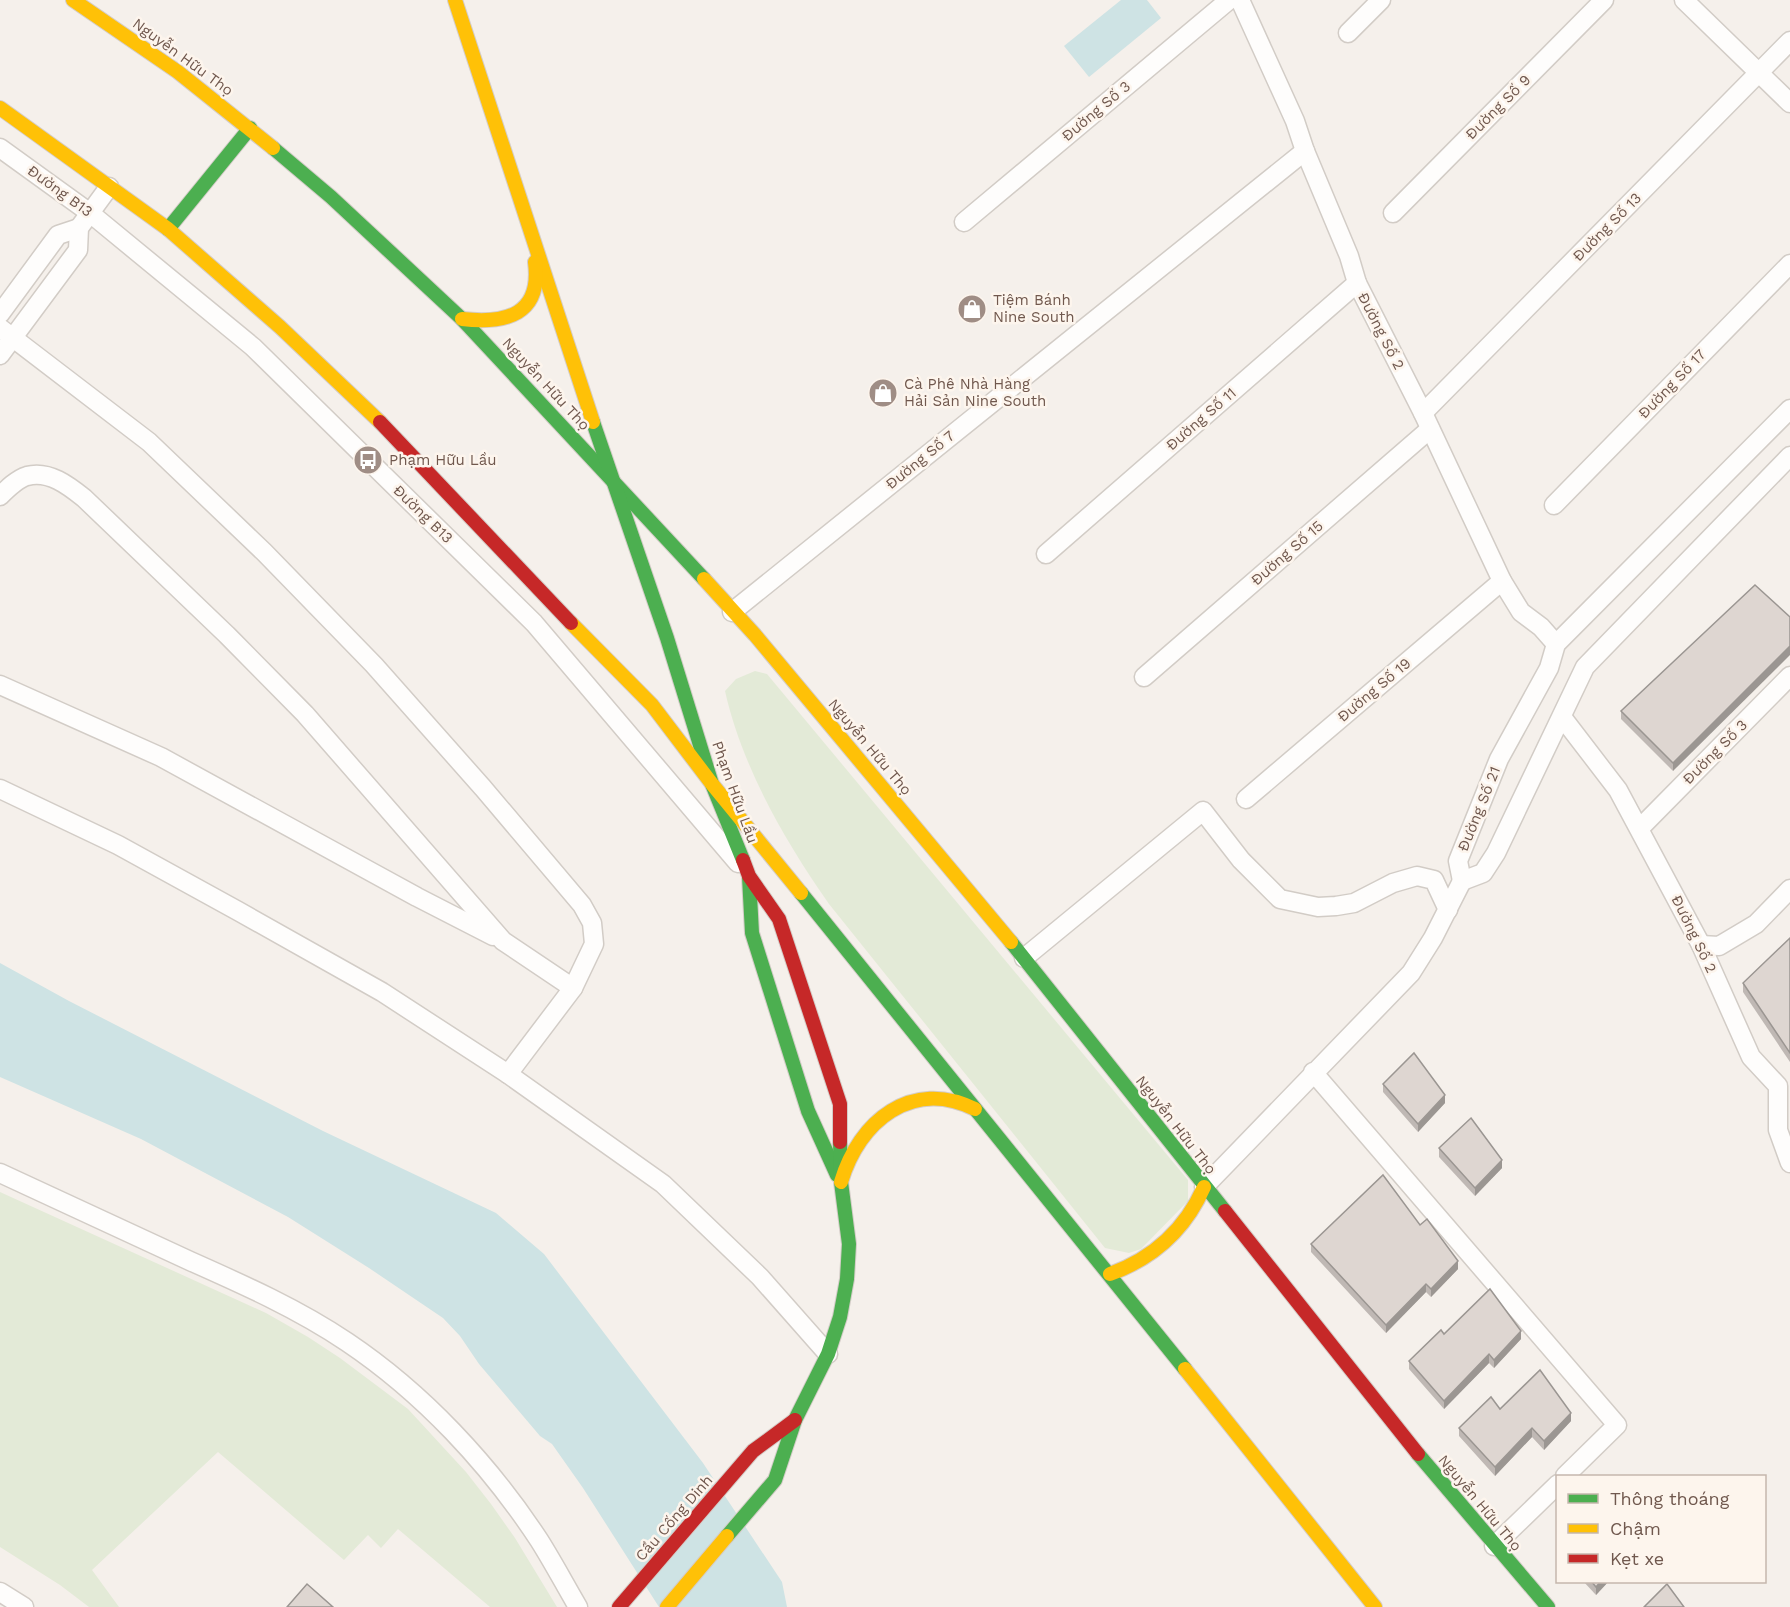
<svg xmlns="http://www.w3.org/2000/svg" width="1790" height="1607" font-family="'Work Sans',sans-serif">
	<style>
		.green { fill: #e3ead7 }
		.water { fill: #cee3e4 }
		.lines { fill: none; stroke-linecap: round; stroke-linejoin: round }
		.street-casing { stroke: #d2ccc6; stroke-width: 21 }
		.fast-casing { stroke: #d4cdc8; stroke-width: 16 }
		.slow-casing { stroke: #d4cdc8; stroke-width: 16 }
		.jam-casing { stroke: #d4cdc8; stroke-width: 16 }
		.street { stroke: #fefdfc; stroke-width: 18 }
		.fast { stroke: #4caf50; stroke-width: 14 }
		.slow { stroke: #ffc107; stroke-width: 14 }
		.jam { stroke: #c62828; stroke-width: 14 }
		.wall { fill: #bfb8b4 }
		.shaded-wall { fill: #9b9692 }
		.building { fill: #ded6d1; stroke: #9b9692; stroke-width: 1.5 }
		.labels { text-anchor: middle; stroke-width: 5; stroke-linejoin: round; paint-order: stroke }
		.street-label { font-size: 15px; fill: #70584e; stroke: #fdf5ed }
		.poi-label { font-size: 15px; fill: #70584e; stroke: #fdf5ed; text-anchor: start }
	</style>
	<rect width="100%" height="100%" fill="#f5f0eb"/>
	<!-- green -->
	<g class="green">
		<path d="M755 671 767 674 1188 1180V1201L1141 1249 1129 1253 1105 1248 829 904C785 841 742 767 725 691L736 679Z"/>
		<polygon points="0,1192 266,1313 308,1337 340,1358 408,1409 466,1472 491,1504 515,1538 557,1607 490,1607 398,1529 381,1548 368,1535 344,1560 218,1452 92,1570 119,1607 89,1607 60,1585 0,1547"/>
	</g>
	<!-- water -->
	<g class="water">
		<polygon points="1121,0 1147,0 1161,18 1089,77 1064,46"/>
		<polygon points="0,963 69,1001 323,1131 496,1213 544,1254 703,1463 782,1582 787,1607 659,1607 583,1488 552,1444 540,1436 479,1364 460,1336 443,1318 369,1268 288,1217 141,1139 0,1077"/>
	</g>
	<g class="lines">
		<!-- street casing -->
		<g class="street-casing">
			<g id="street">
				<polyline points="1240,0 1295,121 1305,151 1349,256 1357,283 1423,413 1502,581 1521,612 1541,627 1556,644"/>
				<polyline points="1684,0 1790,103"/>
				<polyline points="1348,33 1381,0"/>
				<polyline points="0,148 90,213 253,347 534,623 738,863"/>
				<polyline points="1393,213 1604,0"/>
				<polyline points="964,222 1229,0"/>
				<polyline points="0,314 58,235 79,228"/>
				<polyline points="0,328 149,442 264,552 374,665 483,788 582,905 592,923 594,944 573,988 508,1074"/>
				<polyline points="0,355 78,250 79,228 109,187"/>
				<polyline points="1423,413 1790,41"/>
				<path d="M0 496C7 489 17 479 27 476 49 470 69 486 84 498L227 635 305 714 503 941 573 988"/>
				<polyline points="1554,505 1790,264"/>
				<polyline points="1046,554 1357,283"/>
				<polyline points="732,612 1305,151"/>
				<polyline points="1144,677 1430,429"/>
				<polyline points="0,685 161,757 417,897 493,936"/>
				<polyline points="1562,717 1618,790 1701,945 1751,1057 1778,1086 1778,1130 1790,1163"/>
				<polyline points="0,789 118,845 238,911 382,992 508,1074 663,1184 760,1277 828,1354"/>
				<polyline points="1246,799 1502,581"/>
				<polyline points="1640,828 1790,676"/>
				<polyline points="1462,881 1458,861 1499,759 1549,668 1556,644 1790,409"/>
				<polyline points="1462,881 1483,873 1496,853 1585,667 1790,456"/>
				<polyline points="1701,945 1719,946 1756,924 1790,889"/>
				<polyline points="1024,958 1203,811 1241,860 1280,899 1318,907 1336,906 1354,903 1393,883 1417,876 1434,880 1448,910"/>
				<polyline points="1313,1072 1617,1425 1565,1476"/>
				<path d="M0 1173C63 1202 127 1232 190 1261 244 1285 298 1309 347 1342 423 1393 489 1464 539 1540 553 1562 565 1585 578 1607"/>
				<polyline points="1204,1187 1411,973 1433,938 1462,881"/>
				<polyline points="1494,1546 1558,1484"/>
				<polyline points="0,1592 24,1607"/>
			</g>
		</g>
		<!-- fast casing -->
		<g class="fast-casing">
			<g id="fast">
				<polyline points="273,148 331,197 462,319 704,579"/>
				<polyline points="168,229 250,128"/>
				<polyline points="593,422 667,638 712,784 743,860"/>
				<polyline points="749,877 752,933 808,1111 837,1175"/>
				<polyline points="801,893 1185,1369"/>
				<polyline points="1011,942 1225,1211"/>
				<polyline points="1418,1454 1548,1607"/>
				<polyline points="727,1536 775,1480 795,1420 828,1354 840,1317 847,1279 849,1244 841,1182 840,1142"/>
			</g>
		</g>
		<!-- slow casing -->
		<g class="slow-casing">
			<g id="slow">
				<polyline points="73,0 178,72 273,148"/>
				<polyline points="455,0 593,422"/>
				<polyline points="0,108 168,229 280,327 380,422"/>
				<path d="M462 319C506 324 542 315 535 262"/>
				<polyline points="704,579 755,635 1011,942"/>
				<polyline points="571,623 652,705 712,784 801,893"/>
				<path d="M841 1182C859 1121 912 1078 975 1109"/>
				<path d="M1110 1274C1154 1258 1185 1230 1204 1187"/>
				<polyline points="1185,1369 1375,1607"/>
				<polyline points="667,1607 727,1536"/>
			</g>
		</g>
		<!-- jam casing -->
		<g class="jam-casing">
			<g id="jam">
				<polyline points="380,422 571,623"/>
				<polyline points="743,860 749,876 779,919 840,1104 840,1142"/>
				<polyline points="1225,1211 1418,1454"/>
				<polyline points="619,1607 753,1451 795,1420"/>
			</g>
		</g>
		<!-- street -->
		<use href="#street" class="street"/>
		<!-- fast -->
		<use href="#fast" class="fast"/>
		<!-- slow -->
		<use href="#slow" class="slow"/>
		<!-- jam -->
		<use href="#jam" class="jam"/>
	</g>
	<!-- wall -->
	<g class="wall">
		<polygon points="1755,585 1673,771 1621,719 1621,711"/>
		<polygon points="1790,938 1790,1062 1743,992 1743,983"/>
		<polygon points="1383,1084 1445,1103 1418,1132 1383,1092"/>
		<polygon points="1439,1148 1502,1168 1475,1196 1439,1157"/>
		<polygon points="1420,1225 1458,1269 1431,1297 1426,1292 1386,1333 1311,1252 1311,1244"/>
		<polygon points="1444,1334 1521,1339 1494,1368 1489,1363 1444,1409 1409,1369 1409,1361"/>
		<polygon points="1500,1409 1571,1421 1544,1450 1532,1437 1495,1476 1459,1436 1459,1428"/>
		<polygon points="1583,1581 1609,1581 1596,1595"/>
	</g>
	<!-- shaded-wall -->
	<g class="shaded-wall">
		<polygon points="1790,646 1790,655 1673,771 1673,763"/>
		<polygon points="1445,1095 1445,1103 1418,1132 1418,1124"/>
		<polygon points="1502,1160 1502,1168 1475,1196 1475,1188"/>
		<polygon points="1458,1261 1458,1269 1431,1297 1431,1289"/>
		<polygon points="1426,1284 1426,1292 1386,1333 1386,1325"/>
		<polygon points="1521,1331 1521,1339 1494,1368 1494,1360"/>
		<polygon points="1489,1354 1489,1363 1444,1409 1444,1401"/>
		<polygon points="1571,1413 1571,1421 1544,1450 1544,1441"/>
		<polygon points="1532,1428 1532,1437 1495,1476 1495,1467"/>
		<polygon points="1601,1581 1609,1581 1596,1595 1596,1587"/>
	</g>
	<!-- building -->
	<g class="building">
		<polygon points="1755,585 1790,617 1790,646 1673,763 1621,711"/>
		<polygon points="1790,938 1790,1053 1743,983"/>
		<polygon points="1414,1053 1445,1095 1418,1124 1383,1084"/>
		<polygon points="1471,1118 1502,1160 1475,1188 1439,1148"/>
		<polygon points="1383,1175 1420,1225 1427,1219 1458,1261 1431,1289 1426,1284 1386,1325 1311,1244"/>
		<polygon points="1490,1289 1521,1331 1494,1360 1489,1354 1444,1401 1409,1361 1441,1330 1444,1334"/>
		<polygon points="1540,1370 1571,1413 1544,1441 1532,1428 1495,1467 1459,1428 1491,1397 1500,1409"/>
		<polygon points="1591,1581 1601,1581 1596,1587"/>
		<polygon points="307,1584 333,1607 287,1607"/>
		<polygon points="1667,1584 1684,1607 1644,1607"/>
	</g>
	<!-- icons -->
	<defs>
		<g id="shop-disc" transform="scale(1.5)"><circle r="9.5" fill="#9f8d85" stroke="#fdf5ed"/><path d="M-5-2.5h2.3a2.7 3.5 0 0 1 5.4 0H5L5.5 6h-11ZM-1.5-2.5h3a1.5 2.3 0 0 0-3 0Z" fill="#fff"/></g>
		<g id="bus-disc" transform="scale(1.5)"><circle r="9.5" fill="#9f8d85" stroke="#fdf5ed"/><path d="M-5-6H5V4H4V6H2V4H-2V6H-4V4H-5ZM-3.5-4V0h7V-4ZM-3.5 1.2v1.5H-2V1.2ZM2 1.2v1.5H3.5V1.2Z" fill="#fff"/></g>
	</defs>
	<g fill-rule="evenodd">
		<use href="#shop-disc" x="972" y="309"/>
		<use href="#shop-disc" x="883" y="393"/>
		<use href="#bus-disc" x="368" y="460"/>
	</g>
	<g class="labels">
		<!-- street labels -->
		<g class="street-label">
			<text transform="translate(183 57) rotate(36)" y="5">Nguyễn Hữu Thọ</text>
			<text transform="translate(1498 107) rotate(-45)" y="5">Đường Số 9</text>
			<text transform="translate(1096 111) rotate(-40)" y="5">Đường Số 3</text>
			<text transform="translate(60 191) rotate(36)" y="5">Đường B13</text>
			<text transform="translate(1607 227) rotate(-45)" y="5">Đường Số 13</text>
			<text transform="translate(1381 331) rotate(63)" y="5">Đường Số 2</text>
			<text transform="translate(546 384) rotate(47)" y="5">Nguyễn Hữu Thọ</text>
			<text transform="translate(1672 384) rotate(-46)" y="5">Đường Số 17</text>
			<text transform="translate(1201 419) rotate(-41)" y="5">Đường Số 11</text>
			<text transform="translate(920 460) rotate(-39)" y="5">Đường Số 7</text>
			<text transform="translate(423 514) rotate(44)" y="5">Đường B13</text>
			<text transform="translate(1287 553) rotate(-41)" y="5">Đường Số 15</text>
			<text transform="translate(1374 690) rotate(-40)" y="5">Đường Số 19</text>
			<text transform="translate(870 747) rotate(50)" y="5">Nguyễn Hữu Thọ</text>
			<text transform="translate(1715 752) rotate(-45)" y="5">Đường Số 3</text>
			<text transform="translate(735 792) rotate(70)" y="5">Phạm Hữu Lầu</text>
			<text transform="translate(1479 809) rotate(-68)" y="5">Đường Số 21</text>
			<text transform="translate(1694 934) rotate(64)" y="5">Đường Số 2</text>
			<text transform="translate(1176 1125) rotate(52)" y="5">Nguyễn Hữu Thọ</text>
			<text transform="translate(1480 1503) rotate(50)" y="5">Nguyễn Hữu Thọ</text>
			<text transform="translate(674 1518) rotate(-49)" y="5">Cầu Cống Dinh</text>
		</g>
		<!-- poi labels -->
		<g class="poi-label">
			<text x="993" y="305">Tiệm Bánh<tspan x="993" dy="17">Nine South</tspan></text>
			<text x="904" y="389">Cà Phê Nhà Hàng<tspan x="904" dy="17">Hải Sản Nine South</tspan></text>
			<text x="389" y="465">Phạm Hữu Lầu</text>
		</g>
	</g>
	<!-- legend -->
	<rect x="1556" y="1475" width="210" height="108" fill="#fdf5ed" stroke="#c5b6ad" stroke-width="1.5"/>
	<rect x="1568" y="1494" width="30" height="9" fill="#4caf50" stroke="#c5b6ad" stroke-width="1.5"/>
	<text x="1610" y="1505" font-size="18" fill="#70584e">Thông thoáng</text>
	<rect x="1568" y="1524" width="30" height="9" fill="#ffc107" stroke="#c5b6ad" stroke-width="1.5"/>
	<text x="1610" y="1535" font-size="18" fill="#70584e">Chậm</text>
	<rect x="1568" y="1554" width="30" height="9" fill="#c62828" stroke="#c5b6ad" stroke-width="1.5"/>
	<text x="1610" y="1565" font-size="18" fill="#70584e">Kẹt xe</text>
</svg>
